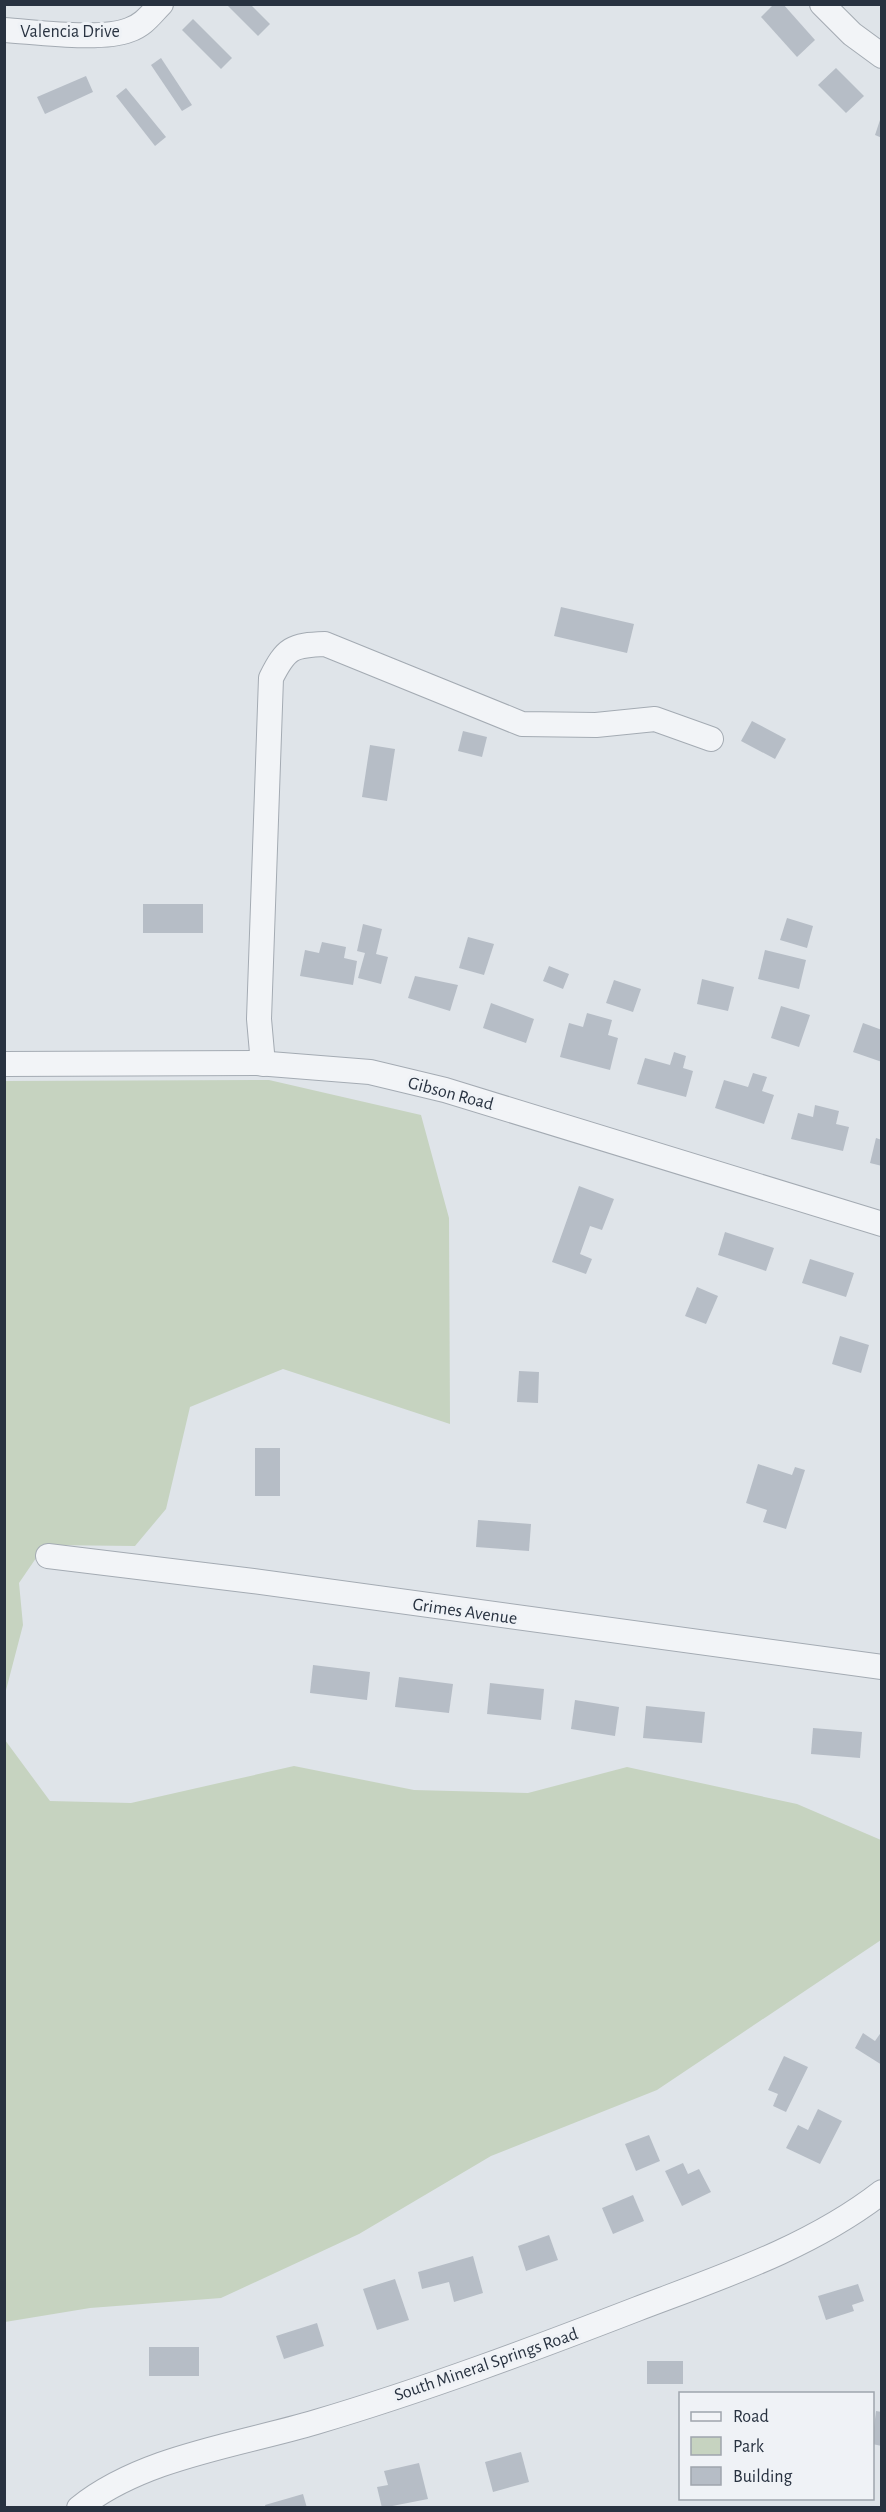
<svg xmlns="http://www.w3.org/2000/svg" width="886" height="2512" font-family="'Alegreya Sans',sans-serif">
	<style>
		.green { fill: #c6d3c0 }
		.building { fill: #b6bdc6 }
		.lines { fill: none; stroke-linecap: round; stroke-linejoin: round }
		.minor-casing { stroke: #a4abb3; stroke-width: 26 }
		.minor { stroke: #f2f4f7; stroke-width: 24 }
		.labels { text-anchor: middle; stroke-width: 6; stroke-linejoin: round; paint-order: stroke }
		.street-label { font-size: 18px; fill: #283240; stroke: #eff2f6 }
	</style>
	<rect width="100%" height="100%" fill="#dfe4e9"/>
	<!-- green -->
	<g class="green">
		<polygon points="269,1080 421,1115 449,1218 450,1424 283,1369 190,1407 166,1509 135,1546 45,1545 19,1583 23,1625 5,1694 5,1081"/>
		<polygon points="5,1740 50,1801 131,1803 294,1766 414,1790 528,1793 627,1767 797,1804 881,1840 881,1940 657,2090 491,2156 359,2234 221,2298 90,2308 5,2322"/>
	</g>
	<!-- building -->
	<g class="building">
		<polygon points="774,4 783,4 815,40 797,57 761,17"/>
		<polygon points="227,5 251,5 270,24 258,36"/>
		<polygon points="193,19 232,58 221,69 182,30"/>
		<polygon points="161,58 192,105 182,111 151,65"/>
		<polygon points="836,68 864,96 846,113 818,85"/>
		<polygon points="86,76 93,92 45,114 37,97"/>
		<polygon points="126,88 166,137 155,146 116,96"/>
		<polygon points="881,117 882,117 882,138 875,135"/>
		<polygon points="561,607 634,624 627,653 554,636"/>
		<polygon points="752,721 786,739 775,759 741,741"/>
		<polygon points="463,731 487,737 482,757 458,751"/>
		<polygon points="370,745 395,749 387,801 362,797"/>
		<rect x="143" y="904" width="60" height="29"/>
		<polygon points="787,918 813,926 807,948 780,940"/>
		<polygon points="363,924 382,929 376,954 388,957 381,984 358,978 365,953 357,951"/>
		<polygon points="468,937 494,944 484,975 459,968"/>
		<polygon points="322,942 346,947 344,958 357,961 353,985 300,976 305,950 319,953"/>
		<polygon points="765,950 806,960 799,989 758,979"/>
		<polygon points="549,966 569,974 563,989 543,981"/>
		<polygon points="415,976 458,985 450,1011 408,998"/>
		<polygon points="702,979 734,987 728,1011 697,1004"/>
		<polygon points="614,980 641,989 633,1012 606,1003"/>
		<polygon points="491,1003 534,1019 526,1043 483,1028"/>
		<polygon points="781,1006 810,1015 799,1047 771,1038"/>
		<polygon points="587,1013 612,1020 608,1035 618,1038 610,1070 560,1057 569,1023 583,1027"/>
		<polygon points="863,1023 882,1030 882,1062 853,1052"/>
		<polygon points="674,1052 686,1056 683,1068 693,1071 686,1097 637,1084 645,1058 670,1065"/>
		<polygon points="753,1073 767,1077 762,1091 774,1095 764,1124 715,1108 724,1080 748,1087"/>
		<polygon points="815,1105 839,1111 836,1124 849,1127 843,1151 791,1139 798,1113 813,1117"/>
		<polygon points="876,1138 882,1140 882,1166 870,1163"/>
		<polygon points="579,1186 614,1199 602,1230 590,1226 580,1254 592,1259 586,1274 552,1262"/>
		<polygon points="725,1232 774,1248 766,1271 718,1255"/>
		<polygon points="810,1259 854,1273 846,1297 802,1283"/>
		<polygon points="697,1287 718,1296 706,1324 685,1316"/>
		<polygon points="840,1336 869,1345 861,1373 832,1364"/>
		<polygon points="519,1371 539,1372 538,1403 517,1402"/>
		<rect x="255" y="1448" width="25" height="48"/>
		<polygon points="758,1464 792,1475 795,1467 805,1470 786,1529 763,1522 767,1510 746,1503"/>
		<polygon points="478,1520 531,1524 529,1551 476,1547"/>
		<polygon points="313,1665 370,1672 367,1700 310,1693"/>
		<polygon points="399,1677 453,1684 449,1713 395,1707"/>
		<polygon points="490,1683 544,1689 541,1720 487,1714"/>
		<polygon points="575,1700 619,1707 615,1736 571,1729"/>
		<polygon points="646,1706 705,1712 702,1743 643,1738"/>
		<polygon points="813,1728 862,1732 860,1758 811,1754"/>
		<polygon points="882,2031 882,2065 855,2048 863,2033 875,2041"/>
		<polygon points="784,2056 808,2067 786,2112 773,2106 778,2094 768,2090"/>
		<polygon points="818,2109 842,2121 820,2164 786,2148 798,2125 808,2130"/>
		<polygon points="649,2135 660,2161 636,2171 625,2144"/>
		<polygon points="683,2163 688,2174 699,2169 711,2192 682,2206 665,2171"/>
		<polygon points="633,2195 644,2221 613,2234 602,2208"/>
		<polygon points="549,2235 558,2260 526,2271 518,2246"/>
		<polygon points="473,2256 483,2293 454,2302 449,2282 422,2289 418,2272"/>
		<polygon points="395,2279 409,2320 377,2330 363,2289"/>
		<polygon points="858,2284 864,2301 852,2305 854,2311 826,2320 818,2296"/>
		<polygon points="317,2323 324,2346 284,2359 276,2336"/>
		<rect x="149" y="2347" width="50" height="29"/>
		<rect x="647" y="2361" width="36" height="23"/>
		<polygon points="876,2411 882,2412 882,2446 872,2444"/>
		<polygon points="521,2452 529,2482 493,2492 485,2462"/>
		<polygon points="419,2463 428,2499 382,2508 377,2487 388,2485 384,2471"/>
		<polygon points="303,2494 307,2508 266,2508 265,2505"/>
	</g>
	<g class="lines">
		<!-- minor casing -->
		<g class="minor-casing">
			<g id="minor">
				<polyline points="822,4 852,34 882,56"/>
				<path d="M4 30C37 32 101 41 129 30 144 25 151 14 161 4"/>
				<polyline points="4,1064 257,1063 370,1072 445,1090 882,1224"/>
				<path d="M263 1064 259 1019 271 678C286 648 292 645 325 644L522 724 596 725 655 719 711 739"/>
				<polyline points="48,1556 253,1581 882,1667"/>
				<path d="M79 2508C142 2457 239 2445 316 2422 424 2390 531 2350 637 2309 721 2277 810 2248 882 2192"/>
			</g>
		</g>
		<!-- minor -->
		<use href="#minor" class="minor"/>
	</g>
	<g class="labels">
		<!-- street labels -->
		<g class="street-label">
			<text x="70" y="37">Valencia Drive</text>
			<text transform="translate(451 1093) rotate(15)" y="6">Gibson Road</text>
			<text transform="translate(465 1611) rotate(8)" y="6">Grimes Avenue</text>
			<text transform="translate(486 2364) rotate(-19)" y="6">South Mineral Springs Road</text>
		</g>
	</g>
	<!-- border -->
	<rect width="886" height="2512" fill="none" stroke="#283240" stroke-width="12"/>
	<!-- legend -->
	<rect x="679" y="2392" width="195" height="108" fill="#eff2f6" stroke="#9fa5ad" stroke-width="1.5"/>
	<rect x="691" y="2412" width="30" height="9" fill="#f2f4f7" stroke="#9fa5ad" stroke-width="1.5"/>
	<text x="733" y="2422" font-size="18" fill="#283240">Road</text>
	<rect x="691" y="2437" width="30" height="18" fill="#c6d3c0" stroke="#9fa5ad" stroke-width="1.5"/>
	<text x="733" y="2452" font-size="18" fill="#283240">Park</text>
	<rect x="691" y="2467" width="30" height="18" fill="#b6bdc6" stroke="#9fa5ad" stroke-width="1.5"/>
	<text x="733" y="2482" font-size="18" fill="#283240">Building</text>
</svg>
